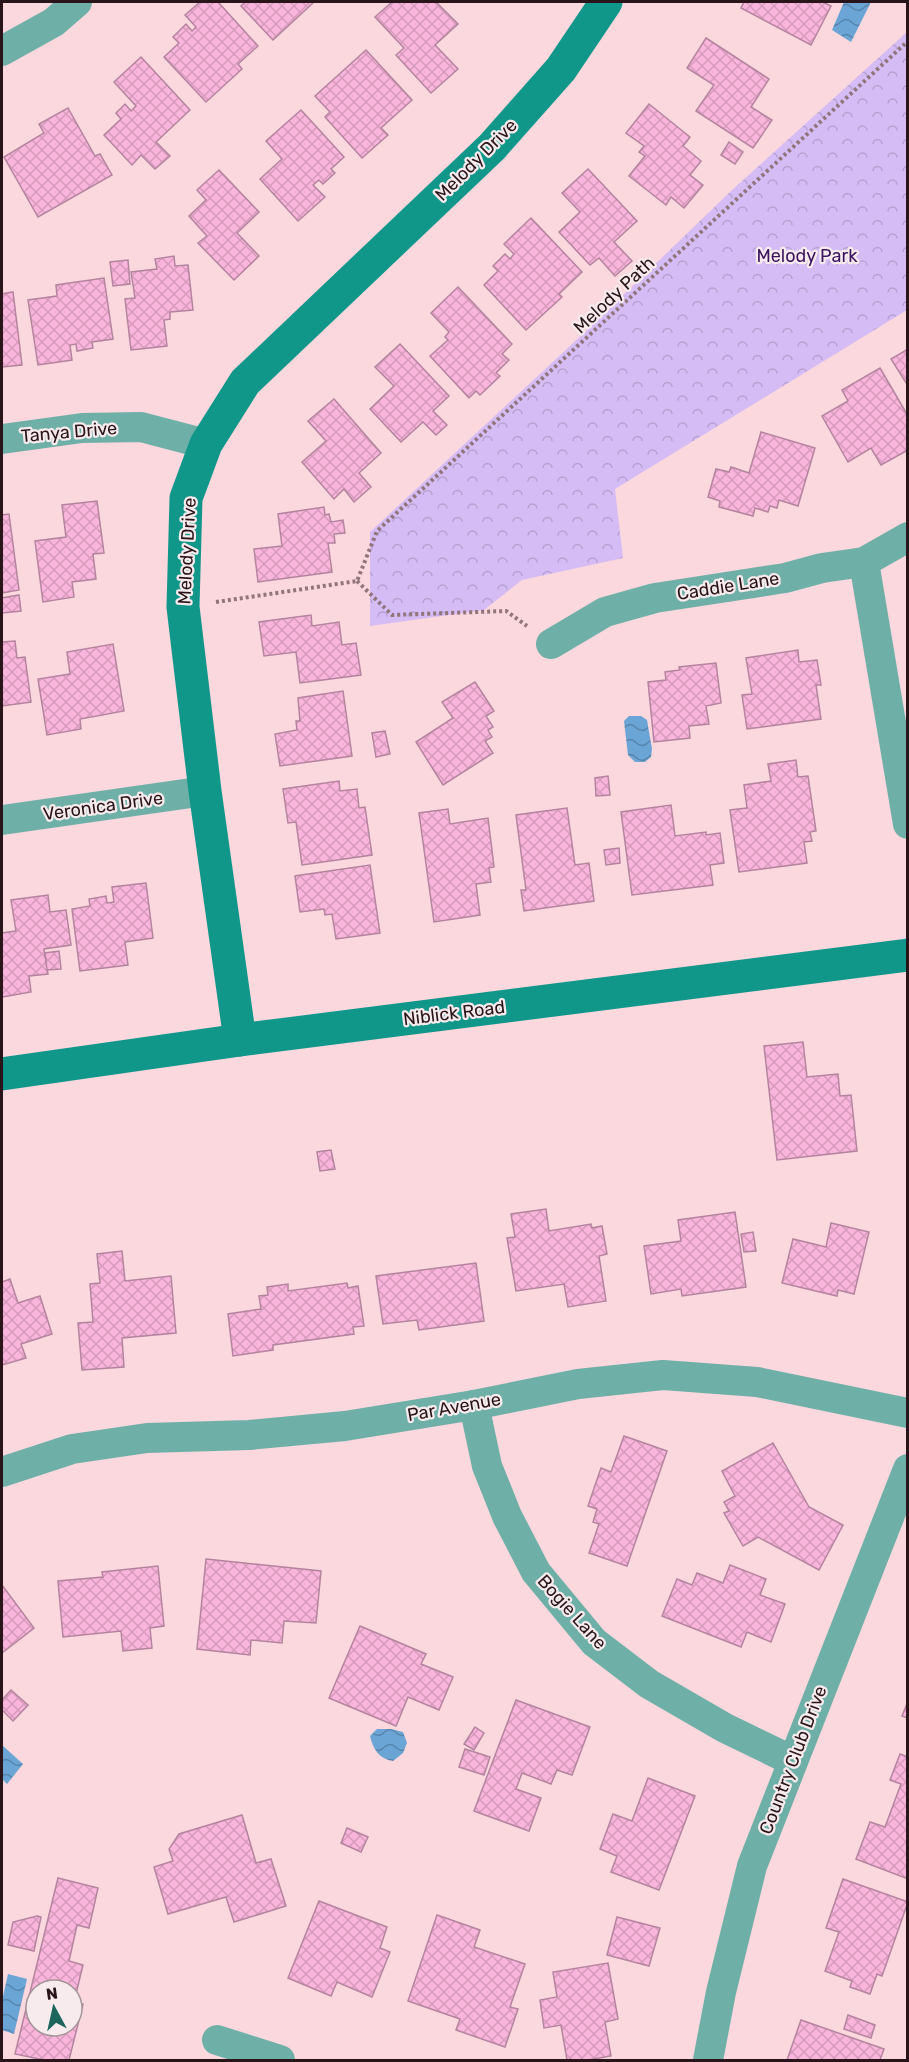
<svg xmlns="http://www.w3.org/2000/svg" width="909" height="2062" font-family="Rubik,sans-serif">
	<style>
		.park { fill: url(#park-crowns) }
		.water { fill: url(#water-waves) }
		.building { fill: url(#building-cross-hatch); stroke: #b4849f; stroke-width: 1.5; fill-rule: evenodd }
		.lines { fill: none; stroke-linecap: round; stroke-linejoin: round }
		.path { stroke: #91757b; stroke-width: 4; stroke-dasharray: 3 3; stroke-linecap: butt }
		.street { stroke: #6eb0a7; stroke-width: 30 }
		.secondary { stroke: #11978a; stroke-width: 33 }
		.labels { text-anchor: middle; stroke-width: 4.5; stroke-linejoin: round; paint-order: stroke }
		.street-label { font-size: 18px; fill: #281419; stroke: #f7ebed }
		.park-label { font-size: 18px; fill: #3c145e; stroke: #f7ebed }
	</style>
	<defs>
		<pattern id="park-crowns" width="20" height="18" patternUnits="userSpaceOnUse" patternTransform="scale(1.5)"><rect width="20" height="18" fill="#d5bcf5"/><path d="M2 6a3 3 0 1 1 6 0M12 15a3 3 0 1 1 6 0" fill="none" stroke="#b7a1d1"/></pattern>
		<pattern id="water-waves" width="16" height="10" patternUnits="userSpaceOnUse" patternTransform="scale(1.5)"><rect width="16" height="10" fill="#6aa5d5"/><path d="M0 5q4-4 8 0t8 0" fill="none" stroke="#5785ac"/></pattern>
		<pattern id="building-cross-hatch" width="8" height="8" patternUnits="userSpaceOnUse" patternTransform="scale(1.5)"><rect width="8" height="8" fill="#fab5dc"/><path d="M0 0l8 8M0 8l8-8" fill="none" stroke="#d69bbc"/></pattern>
	</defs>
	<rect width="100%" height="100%" fill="#fbd7de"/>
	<!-- park -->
	<polygon class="park" points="907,32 907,310 615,489 623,558 522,580 484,610 370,626 370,532 585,332 731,191"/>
	<!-- water -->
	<g class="water">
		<polygon points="844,2 871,2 851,42 832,30"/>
		<polygon points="629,716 641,716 647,720 652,749 651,757 645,762 635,762 628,755 624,721"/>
		<path d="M377 1729H391L403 1732 407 1743 403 1753 393 1761C379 1759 373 1749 370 1736Z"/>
		<polygon points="2,1745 23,1764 7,1784 2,1779"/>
		<polygon points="8,1974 27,1979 14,2034 2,2030 2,2001"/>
	</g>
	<!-- building -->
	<g class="building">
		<polygon points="200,2 218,2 258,46 238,64 242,69 206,102 164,57 179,43 173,37 186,24 192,31 196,27 185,15"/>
		<polygon points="245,2 314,2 273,40 241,6"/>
		<polygon points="392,2 436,2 458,24 435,45 458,69 431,93 396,55 404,48 375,17"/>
		<polygon points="744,2 823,2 831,6 811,45 741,8"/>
		<polygon points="706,38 769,79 751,107 772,120 753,148 696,111 714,85 687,68"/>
		<polygon points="366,50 412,100 381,128 388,135 362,158 325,117 330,112 315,96"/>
		<polygon points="141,57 190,110 156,142 170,156 155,169 141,155 132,165 104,135 121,119 116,113 125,104 131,111 136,106 114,82"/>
		<polygon points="649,104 690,137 683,146 701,161 690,175 703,185 684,208 671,197 666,205 629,176 645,156 639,152 644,146 626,133"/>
		<polygon points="68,108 95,156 100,154 112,175 38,217 4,157 44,133 39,124"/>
		<polygon points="301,110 344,157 331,169 335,173 323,184 319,180 313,185 325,197 298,221 260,179 282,159 266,141"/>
		<polygon points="729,142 743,152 735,164 721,155"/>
		<polygon points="588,169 637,221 614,242 632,261 615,276 599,258 590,265 559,232 580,212 562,193"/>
		<polygon points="219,170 259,212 237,233 259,256 234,280 198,243 207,236 189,216 206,200 197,190"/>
		<polygon points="531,218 582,272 559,294 562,297 526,330 484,285 498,271 493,266 505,254 510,259 514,254 504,244"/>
		<polygon points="174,256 175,266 188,265 193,310 170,312 170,319 164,320 167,346 131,350 125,299 135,298 131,272 157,269 155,259"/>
		<polygon points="128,260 130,284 113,286 110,262"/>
		<polygon points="104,278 113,339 92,342 93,348 77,351 76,344 70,345 72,360 38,365 28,300 57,296 56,285"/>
		<polygon points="458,287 512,344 502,354 509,360 496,373 500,376 480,395 476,391 469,398 430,356 448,340 445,337 449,332 431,313"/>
		<polygon points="13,292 22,365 2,367 2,294"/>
		<polygon points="400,344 449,396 433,411 447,425 436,435 423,422 401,442 370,409 394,386 375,367"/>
		<polygon points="908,349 908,386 891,359"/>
		<polygon points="880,368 908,416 908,450 881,465 871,448 848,462 822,416 848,401 842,390"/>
		<polygon points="334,399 381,453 359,473 371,487 354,502 344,489 334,499 302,462 326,441 308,421"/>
		<polygon points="761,432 815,448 798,506 779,500 777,508 770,506 768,512 755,508 753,516 719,507 720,501 708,497 716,469 729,472 731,467 749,473"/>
		<polygon points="97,501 104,553 93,554 96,579 72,582 74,597 43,602 35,541 66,537 62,505"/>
		<polygon points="324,507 325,515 329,514 331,522 343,520 345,533 334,534 335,543 328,543 332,572 258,582 254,549 282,546 278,514"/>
		<polygon points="9,514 19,590 2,593 2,515"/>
		<polygon points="19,595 21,611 2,613 2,598"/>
		<polygon points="311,615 312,626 339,622 342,645 356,643 361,675 300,683 296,652 264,656 259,622"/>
		<polygon points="15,641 17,658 25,657 31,702 2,706 2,642"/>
		<polygon points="113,644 124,711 80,719 81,729 47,735 38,679 70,674 67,652"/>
		<polygon points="798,650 799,662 817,660 821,685 816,685 821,719 747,729 742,695 752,694 746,658"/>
		<polygon points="716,663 721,703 706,706 709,724 689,726 690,738 654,742 648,682 666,680 665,672 680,670 679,667"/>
		<polygon points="475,682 494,711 486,716 493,727 488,730 492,737 485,741 493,753 443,785 416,742 453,718 442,702"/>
		<polygon points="343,691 352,756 280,766 275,734 297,730 296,721 300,721 298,698"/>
		<polygon points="385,731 390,754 376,757 372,733"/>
		<polygon points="796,760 798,777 808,776 816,831 810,832 812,841 804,842 807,863 739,872 730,810 747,808 744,785 771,781 768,764"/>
		<polygon points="608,776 610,795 596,796 595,778"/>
		<polygon points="339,781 340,791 357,789 359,808 365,807 372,855 302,865 296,822 288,823 283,789"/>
		<polygon points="671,805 675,836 706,832 706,835 720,833 724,863 710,865 713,885 632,895 621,812"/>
		<polygon points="567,808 575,865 589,863 594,901 524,911 521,890 526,890 516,815"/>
		<polygon points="448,809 450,824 488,818 494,867 489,868 491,882 476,884 480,915 434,922 419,813"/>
		<polygon points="619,848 620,863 606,865 604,850"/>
		<polygon points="370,865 380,933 336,939 332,914 325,915 324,909 300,912 295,876"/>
		<polygon points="146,883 153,938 125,942 128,965 80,971 72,909 90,906 89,899 106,896 107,903 114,902 112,887"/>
		<polygon points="48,895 50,912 66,910 71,945 44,949 48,974 29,976 31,992 2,997 2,933 16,931 11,900"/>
		<polygon points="59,951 61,969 47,970 45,953"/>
		<polygon points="803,1042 807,1077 838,1074 840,1096 851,1095 857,1151 777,1160 764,1046"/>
		<polygon points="331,1150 335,1169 320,1171 317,1152"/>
		<polygon points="546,1209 549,1231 591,1224 592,1228 602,1226 607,1254 599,1256 606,1301 568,1307 564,1284 516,1291 507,1238 515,1237 511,1214"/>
		<polygon points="735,1212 746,1287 682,1296 681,1289 651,1294 644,1246 681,1241 678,1220"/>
		<polygon points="831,1223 869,1232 854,1294 838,1290 837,1296 782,1283 793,1239 826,1247"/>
		<polygon points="753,1232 756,1251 744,1252 741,1234"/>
		<polygon points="122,1251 125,1281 171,1276 176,1333 122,1338 124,1367 82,1370 78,1323 93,1322 90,1284 100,1283 97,1254"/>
		<polygon points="476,1263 484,1321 419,1330 417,1320 383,1324 376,1276"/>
		<polygon points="10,1279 18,1303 40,1296 52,1334 21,1344 26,1358 2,1365 2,1282"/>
		<polygon points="347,1283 348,1288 358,1286 364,1326 353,1327 354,1334 273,1345 273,1350 233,1356 228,1314 261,1309 259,1296 268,1295 267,1287 288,1284 288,1291"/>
		<polygon points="624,1436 667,1451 627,1566 589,1553 599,1524 593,1522 597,1509 588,1506 601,1468 611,1472"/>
		<polygon points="773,1443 809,1507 843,1525 819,1570 758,1537 743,1546 724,1513 729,1511 724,1502 735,1496 722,1471"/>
		<polygon points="206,1559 321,1571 316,1623 284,1621 282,1643 251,1640 250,1655 197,1649"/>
		<polygon points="730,1565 766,1579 760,1595 785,1604 771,1642 747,1632 741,1647 662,1616 677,1579 692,1585 697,1573 723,1583"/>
		<polygon points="158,1566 164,1626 150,1628 152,1648 123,1651 121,1631 63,1637 58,1581 103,1577 102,1572"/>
		<polygon points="2,1585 34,1628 2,1653"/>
		<polygon points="360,1626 426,1654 421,1664 453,1677 439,1710 408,1697 396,1726 329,1698"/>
		<polygon points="11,1690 28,1705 13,1721 2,1710 2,1700"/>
		<polygon points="516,1700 590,1727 572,1775 557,1770 551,1784 522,1773 516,1789 541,1798 529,1831 474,1811"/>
		<polygon points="908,1701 908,1718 902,1716"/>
		<polygon points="475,1727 484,1733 474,1750 464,1744"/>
		<polygon points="465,1749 490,1757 484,1775 459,1767"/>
		<polygon points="900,1754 908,1757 908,1879 856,1859 870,1822 885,1827 901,1784 890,1780"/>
		<polygon points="648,1778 695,1796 659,1890 611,1872 617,1856 600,1849 613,1814 632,1821"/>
		<polygon points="242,1815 256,1863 271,1859 286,1906 234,1922 226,1897 168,1914 154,1867 173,1861 169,1849 179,1834"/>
		<polygon points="347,1828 368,1837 361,1852 341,1843"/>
		<path d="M58 1878 98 1888 89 1928 77 1925 69 1961 83 1965 74 2002 83 2004 69 2060H44L15 2054ZM36 1990H72V2026H36Z"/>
		<polygon points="843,1879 908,1902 882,1976 877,1974 870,1994 850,1987 852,1981 825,1971 839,1932 826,1928"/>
		<polygon points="319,1901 387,1927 380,1948 390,1952 372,1997 337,1982 331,1996 288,1978"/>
		<polygon points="437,1915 480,1930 474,1947 525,1964 510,2007 518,2009 505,2047 456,2030 460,2019 408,2001"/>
		<polygon points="37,1916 41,1917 34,1951 8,1945 13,1922"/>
		<polygon points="617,1917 660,1928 649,1966 607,1955"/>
		<polygon points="608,1963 618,2019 605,2022 611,2056 588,2060 567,2060 561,2025 544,2028 540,2000 557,1997 553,1972"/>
		<polygon points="848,2015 875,2025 871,2038 844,2029"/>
		<polygon points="801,2020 884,2049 880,2060 787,2060"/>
	</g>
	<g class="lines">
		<!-- path -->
		<g class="path">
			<polyline points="357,581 392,615 506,611 527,626"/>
			<polyline points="216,602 357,581 377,531 908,41"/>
		</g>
		<!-- street -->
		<g class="street">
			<polyline points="2,51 54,22 77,2"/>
			<polyline points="2,439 82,428 141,427 206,444"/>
			<polyline points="864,562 908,824"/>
			<polyline points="551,644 605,612 655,598 785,578 822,568 864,562 908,537"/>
			<polyline points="2,820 205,791"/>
			<polyline points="474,1405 487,1466 507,1516 536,1572 594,1642 649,1684 725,1728 793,1761"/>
			<polyline points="2,1472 72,1449 147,1438 249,1435 345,1426 474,1405 578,1384 663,1375 757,1382 908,1413"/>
			<polyline points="217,2040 280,2060"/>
			<polyline points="708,2060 721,1992 752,1866 908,1469"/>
		</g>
		<!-- secondary -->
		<g class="secondary">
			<polyline points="240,1040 205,791 183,607 186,498 206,444 245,382 492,147 561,69 606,2"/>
			<polyline points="2,1074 240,1040 908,955"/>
		</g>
	</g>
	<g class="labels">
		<!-- street labels -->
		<g class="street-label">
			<text transform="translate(476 160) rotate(-45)" y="6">Melody Drive</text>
			<text transform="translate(614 295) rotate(-43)" y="6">Melody Path</text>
			<text transform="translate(69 432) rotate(-5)" y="6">Tanya Drive</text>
			<text transform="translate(187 551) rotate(-87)" y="6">Melody Drive</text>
			<text transform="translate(728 586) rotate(-9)" y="6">Caddie Lane</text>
			<text transform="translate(103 806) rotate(-8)" y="6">Veronica Drive</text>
			<text transform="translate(454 1013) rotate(-7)" y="6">Niblick Road</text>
			<text transform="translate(454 1407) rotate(-10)" y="6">Par Avenue</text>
			<text transform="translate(572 1612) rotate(48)" y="6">Bogie Lane</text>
			<text transform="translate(793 1760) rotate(-69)" y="6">Country Club Drive</text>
		</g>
		<!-- park labels -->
		<g class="park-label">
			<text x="807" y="262">Melody Park</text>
		</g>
	</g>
	<!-- border -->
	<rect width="909" height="2062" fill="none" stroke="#281419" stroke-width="6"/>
	<!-- north arrow -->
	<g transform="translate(54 2008) rotate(352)"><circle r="28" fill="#f7ebed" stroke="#a49598" stroke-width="1.5"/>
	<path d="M0-4.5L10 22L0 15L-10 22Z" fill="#1b655d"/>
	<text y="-9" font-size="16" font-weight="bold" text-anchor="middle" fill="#281419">N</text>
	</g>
</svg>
